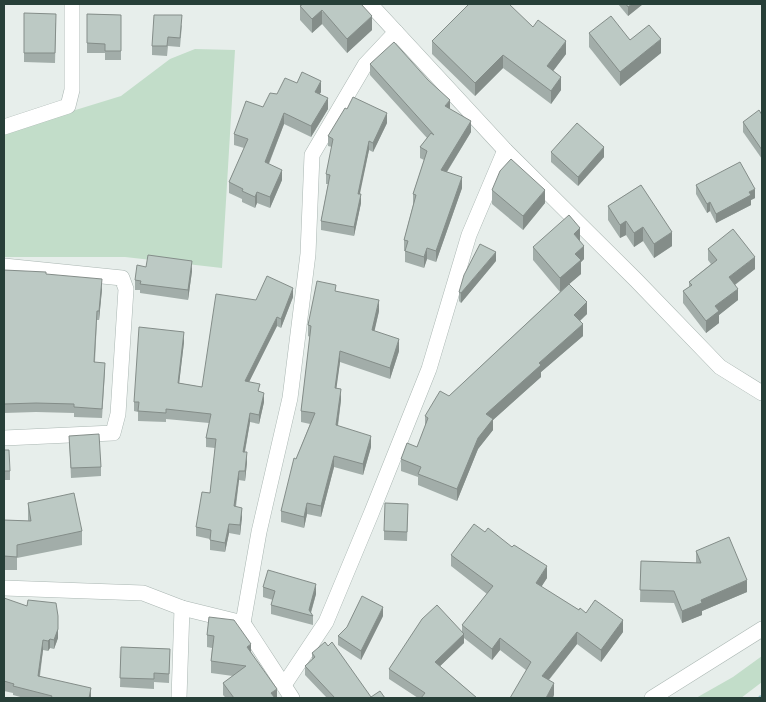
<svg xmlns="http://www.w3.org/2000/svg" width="766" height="702" font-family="'Open Sans',sans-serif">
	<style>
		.green { fill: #c2ddc9 }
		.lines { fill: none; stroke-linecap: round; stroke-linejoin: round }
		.stream { stroke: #95c4cd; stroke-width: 5.5 }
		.minor-casing { stroke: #aab6b2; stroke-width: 16 }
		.minor { stroke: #fff; stroke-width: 15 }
		.wall { fill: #a2ada9 }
		.shaded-wall { fill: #848d89 }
		.building { fill: #bcc9c4; stroke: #848d89 }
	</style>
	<rect width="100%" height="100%" fill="#e7eeeb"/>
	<!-- green -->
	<g class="green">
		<polygon points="195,49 235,50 222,268 125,257 4,257 4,132 121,96 170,59"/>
		<polygon points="762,656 762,682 741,698 696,698 733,677"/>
	</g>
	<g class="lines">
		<!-- stream -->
		<polyline class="stream" points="761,698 762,698"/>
		<!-- minor casing -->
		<g class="minor-casing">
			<g id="minor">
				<polyline points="370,4 505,150 636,280 720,367 762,393"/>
				<polyline points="4,127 68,106 72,90 72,4"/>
				<polyline points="4,266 122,278 126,289 118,414 113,433 4,438"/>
				<polyline points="4,588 143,593 182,608 243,623 292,698"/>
				<polyline points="243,623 259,532 290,398 308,254 312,155 365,65 396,32"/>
				<polyline points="284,685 326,622 371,514 429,369 469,235 505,150"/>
				<polyline points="179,698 182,608"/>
				<polyline points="652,698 762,629"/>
			</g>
		</g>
		<!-- minor -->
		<use href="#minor" class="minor"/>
	</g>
	<!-- wall -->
	<g class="wall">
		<polygon points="303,4 372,30 347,53 322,24 312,33 300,20 300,6"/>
		<polygon points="618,4 643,4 628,16"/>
		<polygon points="24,13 56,23 55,63 24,62"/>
		<polygon points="87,14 121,15 121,60 105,60 105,53 87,53"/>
		<polygon points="182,25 180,47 168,46 167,56 152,55 152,46"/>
		<polygon points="533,27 566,54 553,71 561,90 551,104 503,68 475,96 432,54 432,41"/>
		<polygon points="589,33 630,40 661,53 620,86 589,47"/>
		<polygon points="370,64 450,109 471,132 447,172 462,188 436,262 427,259 424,268 405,262 405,251 404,251 404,240 413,205 413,194 424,160 420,158 420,147 427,138 370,75"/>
		<polygon points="297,83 321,92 319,94 328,109 311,137 284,124 269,164 282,180 270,208 257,203 255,208 242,202 242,199 229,193 229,182 244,148 234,145 234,134 277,94"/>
		<polygon points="762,115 762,159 743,132 743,122"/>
		<polygon points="387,123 373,152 369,150 359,194 361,203 354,236 321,230 321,221 328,184 326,184 326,174 332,147 328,146 328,136"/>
		<polygon points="551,152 604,157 578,186 551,162"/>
		<polygon points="641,185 672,246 654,258 643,241 634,247 626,235 620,238 608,220 608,206"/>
		<polygon points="696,185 755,198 751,200 751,205 716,223 710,211 707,213 696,194"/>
		<polygon points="492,190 545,203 523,230 492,204"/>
		<polygon points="762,240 762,251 761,250 761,241"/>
		<polygon points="580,241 584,259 581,262 581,274 569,284 587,314 580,321 583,336 541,372 541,377 493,420 493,430 478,449 457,501 418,485 418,477 401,471 401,459 417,447 425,427 425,416 449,396 560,292 533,260 533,247"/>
		<polygon points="708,249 755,269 735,285 738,300 719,315 719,323 706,333 683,303 683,291 689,287 689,282 711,264 708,260"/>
		<polygon points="496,261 461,303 459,301 459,292"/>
		<polygon points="4,270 46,274 102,289 99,320 97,320 95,362 105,372 102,418 74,417 74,413 36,412 4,413"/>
		<polygon points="192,271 188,300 140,293 140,290 135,290 135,280"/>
		<polygon points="336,291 379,311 374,331 399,351 390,379 340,362 336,388 341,400 338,426 371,447 363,475 334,467 321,517 307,514 304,528 281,522 281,511 296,459 310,424 301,422 301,411 310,337 308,336 308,325"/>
		<polygon points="293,297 281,328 277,326 249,382 260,392 264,402 259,424 250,422 245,452 247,462 245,481 239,480 236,507 242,517 240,535 229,533 225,552 210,550 210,539 196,536 196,527 210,493 215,448 206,447 206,438 209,423 166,419 166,422 138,421 138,412 134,411 134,402 184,342 179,383 202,387 256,300"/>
		<polygon points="69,436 101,467 101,476 71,478"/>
		<polygon points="4,450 10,471 10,480 4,480"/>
		<polygon points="28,503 82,531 82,545 17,558 17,570 4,570 4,520 28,521"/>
		<polygon points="408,513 407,541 384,540 384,531"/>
		<polygon points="696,551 747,592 702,611 702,615 682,623 674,603 640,602 641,561 696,563"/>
		<polygon points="451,555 547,578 541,587 579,610 586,613 623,632 601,662 577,644 549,680 554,695 526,670 500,650 492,660 464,638 464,643 440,666 477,698 418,698 389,679 389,669 462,632 462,625 487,594 451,566"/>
		<polygon points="263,587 316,594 311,613 313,616 313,625 271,614 271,605 273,600 263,597"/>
		<polygon points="4,598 58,626 58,638 54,649 50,648 48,651 43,650 40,676 91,697 91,698 24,698 13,695 13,693 4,691"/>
		<polygon points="383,616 361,660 338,645 338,636"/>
		<polygon points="209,617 251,652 277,698 226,698 223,695 223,683 233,676 211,673 211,661 212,648 207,647 207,635"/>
		<polygon points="121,647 170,649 169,683 154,682 154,689 120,687"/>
		<polygon points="312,653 371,697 385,698 327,698 305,675 305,666 312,659"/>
	</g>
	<!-- shaded-wall -->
	<g class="shaded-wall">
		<polygon points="632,4 643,4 628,16 628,7"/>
		<polygon points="322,10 322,24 312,33 312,19"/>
		<polygon points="372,16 372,30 347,53 347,39"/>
		<polygon points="661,39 661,53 620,86 620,72"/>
		<polygon points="566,41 566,54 547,79 547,66"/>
		<polygon points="503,55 503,68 475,96 475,83"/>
		<polygon points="561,77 561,90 551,104 551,91"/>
		<polygon points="321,81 321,92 315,103 315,92"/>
		<polygon points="328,98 328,109 311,137 311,126"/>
		<polygon points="450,100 450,111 445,106"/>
		<polygon points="284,113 284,124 265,173 265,162"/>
		<polygon points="387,113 387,123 373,152 373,143"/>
		<polygon points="471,121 471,132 441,181 441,170"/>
		<polygon points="369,141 369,150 358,203 358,194"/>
		<polygon points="604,147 604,157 578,186 578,177"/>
		<polygon points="282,170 282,180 270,208 270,197"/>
		<polygon points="462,177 462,188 436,262 436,251"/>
		<polygon points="755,189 755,198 751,200 751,205 716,223 716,214 749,192"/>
		<polygon points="545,190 545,203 523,230 523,216"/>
		<polygon points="257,192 257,203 255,208 255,197"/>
		<polygon points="361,194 361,203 354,236 354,227"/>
		<polygon points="710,202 710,211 707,213 707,204"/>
		<polygon points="626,221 626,235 620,238 620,225"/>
		<polygon points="643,227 643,241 634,247 634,233"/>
		<polygon points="580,228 580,242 574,234"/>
		<polygon points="672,232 672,246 654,258 654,244"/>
		<polygon points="584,246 584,259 581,262 581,274 560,292 560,278 575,254"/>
		<polygon points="427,248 427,259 424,268 424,257"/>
		<polygon points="496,252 496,261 461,303 461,293"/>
		<polygon points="755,257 755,269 729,289 729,277"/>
		<polygon points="192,261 192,271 188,300 188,290"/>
		<polygon points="102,279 102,289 99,320 99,311"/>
		<polygon points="293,288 293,297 281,328 281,319"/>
		<polygon points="738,289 738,300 719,315 719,323 706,333 706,321 715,306"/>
		<polygon points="379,300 379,311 372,342 372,330"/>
		<polygon points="587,302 587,314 574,326 574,315"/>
		<polygon points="277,317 277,326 245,390 245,381"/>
		<polygon points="583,324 583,336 541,372 541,377 493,420 493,430 478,449 457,501 457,489 486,414 539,363"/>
		<polygon points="184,332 184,342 178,393 178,383"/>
		<polygon points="399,339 399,351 390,379 390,368"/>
		<polygon points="340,351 340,362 335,399 335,388"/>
		<polygon points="341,389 341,400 336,437 336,425"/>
		<polygon points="264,393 264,402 259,424 259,415"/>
		<polygon points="250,413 250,422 243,461 243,452"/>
		<polygon points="371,436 371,447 363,475 363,464"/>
		<polygon points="247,452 247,462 245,481 245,471"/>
		<polygon points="334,456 334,467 321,517 321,506"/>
		<polygon points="239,471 239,480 234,516 234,506"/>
		<polygon points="307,503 307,514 304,528 304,517"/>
		<polygon points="242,508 242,517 240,535 240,525"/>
		<polygon points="229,524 229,533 225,552 225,543"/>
		<polygon points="547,566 547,578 536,595 536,583"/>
		<polygon points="747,580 747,592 702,611 702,615 682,623 682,611 701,600"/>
		<polygon points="316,584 316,594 310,615 309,610"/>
		<polygon points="383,607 383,616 361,660 361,651"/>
		<polygon points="58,616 58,638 54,649 54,640"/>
		<polygon points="623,620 623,632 601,662 601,650"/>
		<polygon points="577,632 577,644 542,688 542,676"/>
		<polygon points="464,634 464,643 435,671 435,662"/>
		<polygon points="500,638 500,650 492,660 492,649"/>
		<polygon points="50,639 50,648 48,651 48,641"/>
		<polygon points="43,640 43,650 38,685 38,676"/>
		<polygon points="251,644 251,656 247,647"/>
		<polygon points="554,683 554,695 553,698 546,698"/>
		<polygon points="91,688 91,698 89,698"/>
		<polygon points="277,689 277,698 271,698 271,693"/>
	</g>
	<!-- building -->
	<g class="building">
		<polygon points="303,4 355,4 356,5 357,4 361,4 372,16 347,39 322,10 312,19 300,6"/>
		<polygon points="469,4 509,4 533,27 538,20 566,41 547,66 561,77 551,91 503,55 475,83 432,41"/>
		<polygon points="626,4 632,4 628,7"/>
		<polygon points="24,13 56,14 55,53 24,53"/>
		<polygon points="87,14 121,15 121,51 105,51 105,44 87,43"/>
		<polygon points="154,15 182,15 180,38 168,37 167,46 152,46"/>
		<polygon points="611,16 630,40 649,25 661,39 620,72 589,33"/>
		<polygon points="394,42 428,80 450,100 445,106 471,121 441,170 462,177 436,251 427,248 424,257 405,251 408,241 404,240 416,195 413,194 427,151 420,147 431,133 434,135 370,64"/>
		<polygon points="302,72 321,81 315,92 328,98 311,126 284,113 265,162 282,170 270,197 257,192 255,197 242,191 243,189 229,182 248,139 234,134 246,101 263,107 270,93 277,94 285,78 297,83"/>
		<polygon points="353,97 387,113 373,143 369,141 358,194 361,194 354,227 321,221 330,175 326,174 333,139 328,136 345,108 347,109"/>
		<polygon points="759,110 762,115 762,150 743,122"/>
		<polygon points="577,123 604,147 578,177 551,152"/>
		<polygon points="511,159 545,190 523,216 492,190 500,171"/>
		<polygon points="740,162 755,189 749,192 751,195 716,214 710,202 707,204 696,185"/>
		<polygon points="641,185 672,232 654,244 643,227 634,233 626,221 620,225 608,206"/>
		<polygon points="569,215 580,228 574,234 584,246 575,254 581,260 560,278 533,247"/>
		<polygon points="733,229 755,257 729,277 738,289 715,306 719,311 706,321 683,291 692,285 689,282 717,260 708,249"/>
		<polygon points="480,244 496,252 461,293 459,292 464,275"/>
		<polygon points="148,255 192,261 188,290 140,284 141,281 135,280 137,265 146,267"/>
		<polygon points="4,270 46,272 46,274 102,279 99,311 97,311 94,362 105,363 102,409 74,407 74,404 36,403 4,404"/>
		<polygon points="267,276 293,288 281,319 277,317 245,381 260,384 258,391 264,393 259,415 250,413 243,452 247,452 245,471 239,471 234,506 242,508 240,525 229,524 225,543 210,540 211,530 196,527 202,492 210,493 216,439 206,438 211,414 166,409 166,413 138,411 139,402 134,402 139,327 184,332 178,383 202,387 216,294 256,300"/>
		<polygon points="317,281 336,285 335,291 379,300 372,330 399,339 390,368 340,351 335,388 341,389 336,425 371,436 363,464 334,456 321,506 307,503 304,517 281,511 294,458 296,459 315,413 301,411 311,326 308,325"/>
		<polygon points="569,284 587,302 574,315 583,324 539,363 541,365 486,414 493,419 478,438 457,489 418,474 421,467 401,459 407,443 417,447 428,418 425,416 440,391 449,396"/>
		<polygon points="99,434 101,467 71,468 69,436"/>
		<polygon points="4,450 9,450 10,471 4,471"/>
		<polygon points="74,493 82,531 17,545 17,557 4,556 4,520 31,521 28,503"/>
		<polygon points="385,503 408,504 407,532 384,531"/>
		<polygon points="474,524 485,532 488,528 512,547 514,545 547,566 536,583 579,610 580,608 586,613 595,600 623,620 601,650 577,632 542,676 554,683 546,698 510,698 531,662 500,638 492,649 462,625 493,586 451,555"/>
		<polygon points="729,537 747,580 701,600 702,603 682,611 674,591 640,590 641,561 701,563 696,551"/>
		<polygon points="268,570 316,584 309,610 313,616 271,605 275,591 263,587"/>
		<polygon points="362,596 383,607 361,651 338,636 347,627"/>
		<polygon points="4,598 27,606 28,600 56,603 58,616 58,629 54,640 50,639 48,641 43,640 38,676 91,688 89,698 51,698 52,696 13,686 14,684 4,681"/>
		<polygon points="437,605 464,634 435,662 477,698 421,698 425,693 389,669 422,619"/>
		<polygon points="209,617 234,620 251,644 247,647 277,689 271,693 275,698 234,698 223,683 246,666 211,661 214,636 207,635"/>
		<polygon points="325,642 328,646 332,642 371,697 380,691 385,698 335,698 305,666 315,657 312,653"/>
		<polygon points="121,647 170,649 169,674 154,673 154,679 120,678"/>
	</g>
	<!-- border -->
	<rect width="766" height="702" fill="none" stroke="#273f38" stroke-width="10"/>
</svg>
